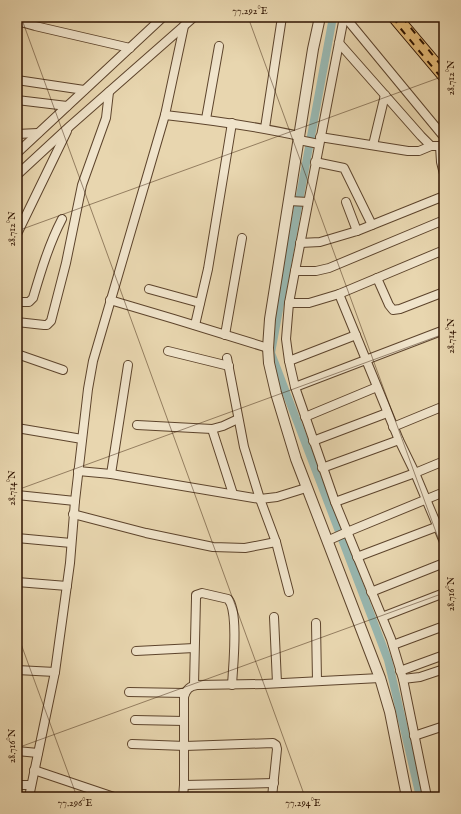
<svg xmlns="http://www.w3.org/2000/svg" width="461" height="814" font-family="'IM FELL English',serif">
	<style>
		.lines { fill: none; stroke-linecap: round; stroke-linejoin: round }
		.canal { stroke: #98b8b2; stroke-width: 8 }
		.minor-casing { stroke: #5d442c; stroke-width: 10 }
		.tertiary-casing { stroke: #5d442c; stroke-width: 12 }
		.trunk-casing { stroke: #2f1300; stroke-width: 15 }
		.minor { stroke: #f0e4cb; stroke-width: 8 }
		.tertiary { stroke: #f0e4cb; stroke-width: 10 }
		.trunk { stroke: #e4bb78; stroke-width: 13 }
		.rail { stroke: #2f1300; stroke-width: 2; stroke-dasharray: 7 7; stroke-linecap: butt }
		.ticks { fill: none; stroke: #2f1300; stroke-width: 1; stroke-opacity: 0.45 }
		.neatline { fill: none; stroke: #2f1300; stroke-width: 1.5 }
		.ticks-label { font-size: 10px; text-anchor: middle; fill: #2f1300 }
	</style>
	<rect width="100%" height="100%" fill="#e8d6af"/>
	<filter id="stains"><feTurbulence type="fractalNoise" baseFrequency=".005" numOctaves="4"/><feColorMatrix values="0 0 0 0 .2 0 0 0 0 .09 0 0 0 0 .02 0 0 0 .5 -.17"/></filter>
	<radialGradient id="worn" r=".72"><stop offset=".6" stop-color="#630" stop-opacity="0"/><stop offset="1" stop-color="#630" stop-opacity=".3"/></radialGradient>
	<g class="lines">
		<!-- canal -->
		<polyline class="canal" points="333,17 271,353 388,660 420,797"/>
		<!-- minor casing -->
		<g class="minor-casing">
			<g id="minor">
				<polyline points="344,17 295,271 289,303 286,339 289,361 295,387 335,502 391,639 403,679 427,797"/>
				<polyline points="345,17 444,137"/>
				<polyline points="17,21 35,26 130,48"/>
				<polyline points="339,43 421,136 431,146 440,146 444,143"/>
				<polyline points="17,80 84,90"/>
				<polyline points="17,100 67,106"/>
				<path d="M165 115C210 120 255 126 299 136"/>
				<polyline points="206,119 219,46"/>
				<polyline points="265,128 282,17"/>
				<polyline points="17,134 38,133"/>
				<polyline points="320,137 408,151 419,151 431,146"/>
				<polyline points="299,140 319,144"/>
				<polyline points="373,145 385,95"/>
				<polyline points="440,146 441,162 444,174"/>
				<polyline points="17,153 163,17"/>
				<polyline points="315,162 344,168 372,225"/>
				<polyline points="17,175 70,126 194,17"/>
				<polyline points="289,201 308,202"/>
				<polyline points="346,202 357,231"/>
				<polyline points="17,234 67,131"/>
				<polyline points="300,243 320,242 357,231 444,196"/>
				<polyline points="295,271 316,271 329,268 444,220"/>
				<polyline points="377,278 389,305 393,310 400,309 444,292"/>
				<polyline points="149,289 200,303"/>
				<polyline points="339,294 399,440 415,473 444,542"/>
				<polyline points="110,300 174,319 268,348"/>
				<path d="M17 302H29L33 298C41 271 49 244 62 219"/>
				<polyline points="289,303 309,303 339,294 444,250"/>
				<polyline points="17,322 44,325 47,325 51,321 66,263 82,185 106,118 109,92"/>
				<polyline points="195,325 208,269 232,123"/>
				<polyline points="225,335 242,238"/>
				<polyline points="168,351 229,366"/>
				<polyline points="17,354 63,370"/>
				<polyline points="227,358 244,447 260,499 276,542 289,592"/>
				<polyline points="289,361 356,335"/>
				<polyline points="295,387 444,330"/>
				<polyline points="305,417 377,387"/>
				<polyline points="137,425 212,429 223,426 238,419"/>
				<polyline points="393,427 444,406"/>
				<polyline points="17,428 82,439"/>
				<polyline points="212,429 233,494"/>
				<polyline points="313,441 387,413"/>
				<polyline points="322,468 399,440"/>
				<polyline points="78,471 111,474 260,499 277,497 306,488"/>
				<polyline points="111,474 128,365"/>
				<polyline points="17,495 75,501"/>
				<polyline points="335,502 415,473 444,461"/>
				<polyline points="73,514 146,533 213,547 245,548 276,542"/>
				<polyline points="17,538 71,543"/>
				<polyline points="327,541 347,532 444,492"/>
				<polyline points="357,557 444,524"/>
				<polyline points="17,582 67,586"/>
				<polyline points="371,592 444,563"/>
				<polyline points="274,617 277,683"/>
				<polyline points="382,617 444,593"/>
				<polyline points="316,623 317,681"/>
				<polyline points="393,645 444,626"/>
				<polyline points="136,651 194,648"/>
				<polyline points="17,670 55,672"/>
				<polyline points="400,671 444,655"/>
				<polyline points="403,679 420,677 444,669"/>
				<path d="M194 685 196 598V595L202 593 228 599C239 611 233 667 232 685"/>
				<polyline points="129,692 185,693"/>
				<polyline points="135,720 184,721"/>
				<polyline points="414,736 444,726"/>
				<polyline points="132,744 185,746 273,743 276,745 277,749 272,797"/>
				<polyline points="17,751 38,753"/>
				<polyline points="34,770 114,797"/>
				<polyline points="17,785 31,785"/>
				<polyline points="184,785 274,783"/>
				<polyline points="29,797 55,672 70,563 75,501 88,389 93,361 165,115 184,26"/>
				<path d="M183 797 184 785V697C186 690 189 686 197 685L264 684 380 678"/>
			</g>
		</g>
		<!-- tertiary casing -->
		<g class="tertiary-casing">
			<polyline id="tertiary" points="320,17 313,49 270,319 268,348 269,363 276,393 296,459 380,678 390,712 407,797"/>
		</g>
		<!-- trunk casing -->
		<g class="trunk-casing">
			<polyline id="trunk" points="395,17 444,75"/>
		</g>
		<!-- minor -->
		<use href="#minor" class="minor"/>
		<!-- tertiary -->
		<use href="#tertiary" class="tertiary"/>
		<!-- trunk -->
		<use href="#trunk" class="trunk"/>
		<!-- rail -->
		<g class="rail">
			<polyline points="393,17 401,29 444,81"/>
			<polyline points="402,17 444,69"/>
		</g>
	</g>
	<!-- ticks -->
	<path class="ticks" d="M21 17 305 797M248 17 444 554M17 231 444 76M17 490 444 334M17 633 77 797M17 748 444 593"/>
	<!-- margin -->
	<rect width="461" height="814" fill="none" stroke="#e8d6af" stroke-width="44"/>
	<rect x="22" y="22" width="417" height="770" class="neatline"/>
	<g class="ticks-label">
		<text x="250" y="14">77.292°E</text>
		<text transform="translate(450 78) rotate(-90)" y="4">28.712°N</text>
		<text transform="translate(11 229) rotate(-90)" y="4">28.712°N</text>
		<text transform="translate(450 336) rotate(-90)" y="4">28.714°N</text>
		<text transform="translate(11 488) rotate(-90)" y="4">28.714°N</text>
		<text transform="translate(450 594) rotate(-90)" y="4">28.716°N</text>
		<text transform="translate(11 746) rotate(-90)" y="4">28.716°N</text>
		<text x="75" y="806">77.296°E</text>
		<text x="303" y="806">77.294°E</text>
	</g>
	<rect width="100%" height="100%" filter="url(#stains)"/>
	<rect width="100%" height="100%" fill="url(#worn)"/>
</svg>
